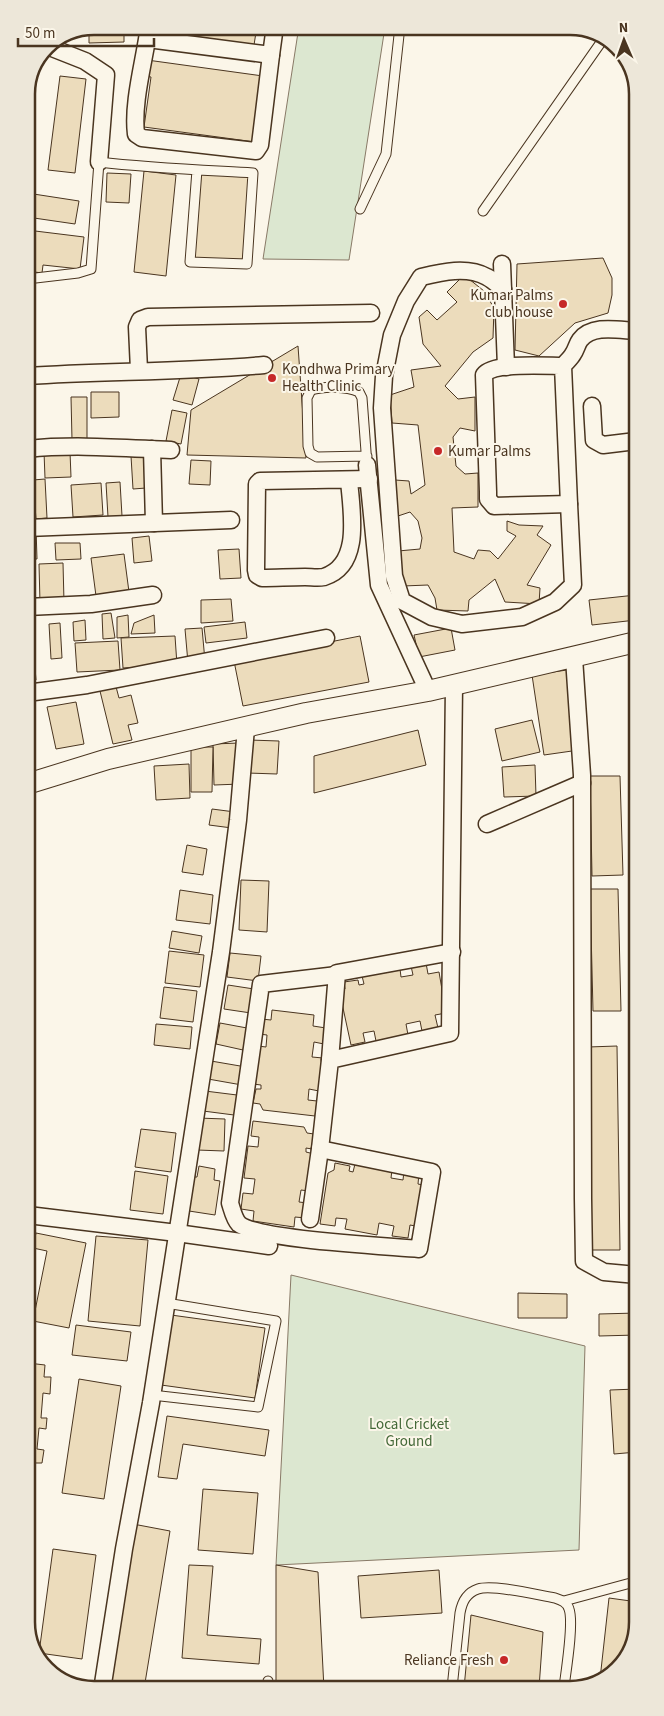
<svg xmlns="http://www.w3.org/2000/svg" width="664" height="1716" font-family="'Source Sans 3',sans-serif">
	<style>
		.green { fill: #dce7d0; stroke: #887966 }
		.building { fill: #ecdcbc; stroke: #4a3520 }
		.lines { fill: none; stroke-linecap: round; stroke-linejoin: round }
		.service-casing { stroke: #4a3520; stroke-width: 11 }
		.minor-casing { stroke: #4a3520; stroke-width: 19 }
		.tertiary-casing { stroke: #4a3520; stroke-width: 22 }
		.service { stroke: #fbf6e9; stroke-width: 9 }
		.minor { stroke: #fbf6e9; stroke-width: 16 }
		.tertiary { stroke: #fbf6e9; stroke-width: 20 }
		.poi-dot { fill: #c62828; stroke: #fbf6e9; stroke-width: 2 }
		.labels { text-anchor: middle; stroke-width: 4; stroke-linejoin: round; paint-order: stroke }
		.poi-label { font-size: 15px; fill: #4a3520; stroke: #fbf6e9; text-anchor: end }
		.park-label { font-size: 15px; fill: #436837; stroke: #fbf6e9 }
		.rim { fill: none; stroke: #4a3520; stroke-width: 2.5 }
	</style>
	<rect width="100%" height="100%" fill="#fbf6e9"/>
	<!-- green -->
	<g class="green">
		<polygon points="299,26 385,27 349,260 263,259"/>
		<polygon points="291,1275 585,1346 579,1550 276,1565"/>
	</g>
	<!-- building -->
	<g class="building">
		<polygon points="94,26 124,26 124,42 89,43 89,29"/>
		<polygon points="166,26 257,26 254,45 165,32"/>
		<polygon points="147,60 263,76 255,142 144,127 151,77 145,76"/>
		<polygon points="60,76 86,79 75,173 48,170"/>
		<polygon points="144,171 176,175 166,276 134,272"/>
		<polygon points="107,173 131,174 129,203 106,202"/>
		<polygon points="200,173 249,176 243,262 194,259"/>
		<polygon points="27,193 79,201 75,224 27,217"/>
		<polygon points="27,230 84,237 80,269 43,265 42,273 27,271"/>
		<polygon points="603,258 612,278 612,295 608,313 575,323 539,356 515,350 517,264"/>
		<polygon points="464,275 484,291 494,308 493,338 473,352 445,386 458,399 475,397 475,431 460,428 453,437 456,466 465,474 478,473 478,507 452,508 454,552 474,559 478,550 490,551 498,559 516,536 507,531 507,521 519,525 543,526 537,535 551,545 527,585 540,588 539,604 505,602 495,579 469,600 468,611 437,610 435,598 428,585 403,586 398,551 420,549 422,538 418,521 410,512 395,517 395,480 409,481 411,494 425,485 418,425 392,423 390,395 414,387 411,370 441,366 423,344 419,317 427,310 437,320 457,302 447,292"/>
		<polygon points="298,346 306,458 187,455 191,410"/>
		<polygon points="181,374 199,379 192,405 173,400"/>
		<polygon points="91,392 119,392 119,417 91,418"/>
		<polygon points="71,397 87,397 87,439 72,440"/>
		<polygon points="172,410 187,413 181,444 166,441"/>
		<polygon points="44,452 70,452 71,477 45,478"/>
		<polygon points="144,455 146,488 133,489 131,456"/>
		<polygon points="191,460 211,461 210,485 189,484"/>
		<polygon points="45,479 47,518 36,519 33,480"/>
		<polygon points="120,482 122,516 108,517 106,483"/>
		<polygon points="101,483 103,515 73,517 71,485"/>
		<polygon points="27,484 30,484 32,516 27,516"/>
		<polygon points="27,528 36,528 37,559 27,559"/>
		<polygon points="149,536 152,561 134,563 132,538"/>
		<polygon points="55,543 80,543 81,559 56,560"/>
		<polygon points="239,549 241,578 220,579 218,550"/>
		<polygon points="124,554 129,592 96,596 91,558"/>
		<polygon points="63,563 64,602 40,603 39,564"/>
		<polygon points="636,595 636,620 592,625 589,600"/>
		<polygon points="231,599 233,621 201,623 201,600"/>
		<polygon points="111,613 115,638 103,639 102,614"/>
		<polygon points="128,615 129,637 117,638 117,617"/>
		<polygon points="154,615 155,633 131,634 134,623"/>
		<polygon points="85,620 86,640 74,641 73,622"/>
		<polygon points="245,622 247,638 206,643 204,627"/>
		<polygon points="60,623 62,658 51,659 49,624"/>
		<polygon points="202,628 205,661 188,663 185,629"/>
		<polygon points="451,628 455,650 419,657 414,635"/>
		<polygon points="175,636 177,665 123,668 121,638"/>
		<polygon points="360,636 369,682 243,706 234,661"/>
		<polygon points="118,641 120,670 77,672 75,643"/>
		<polygon points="27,644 33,644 36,680 27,681"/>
		<polygon points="567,670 579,750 544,755 532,675"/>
		<polygon points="115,683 119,698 131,695 138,723 128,725 132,740 113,744 99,687"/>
		<polygon points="76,702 84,744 56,749 47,707"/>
		<polygon points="532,720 540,752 502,761 495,729"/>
		<polygon points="418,730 426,765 314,793 314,756"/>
		<polygon points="249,740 279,741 277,774 247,773"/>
		<polygon points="239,743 241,784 214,785 213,744"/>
		<polygon points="191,747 213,747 212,792 191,792"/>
		<polygon points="189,764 190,798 156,800 154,766"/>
		<polygon points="535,765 536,796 504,797 502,767"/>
		<polygon points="590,776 620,776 623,875 592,876"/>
		<polygon points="212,809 235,812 232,828 209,825"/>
		<polygon points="187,845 207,849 203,875 182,872"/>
		<polygon points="241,880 269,881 267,932 239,930"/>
		<polygon points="590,889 618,889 621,1011 593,1011"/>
		<polygon points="180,890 213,895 210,924 176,920"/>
		<polygon points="172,931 202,936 199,953 169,948"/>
		<polygon points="169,951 204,955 200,987 165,983"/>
		<polygon points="230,953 261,956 258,981 227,977"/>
		<polygon points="426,963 428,974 439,972 446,1013 435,1015 438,1028 422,1031 420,1021 406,1024 408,1035 376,1041 374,1031 363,1033 365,1042 351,1045 340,994 345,989 344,982 358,980 359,985 364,984 362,976 400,969 401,977 413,975 411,966"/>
		<polygon points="228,985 254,989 251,1013 224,1009"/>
		<polygon points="164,987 197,991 193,1022 160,1018"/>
		<polygon points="272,1010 314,1015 313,1026 326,1028 324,1044 314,1042 312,1057 323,1058 319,1091 309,1089 308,1100 317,1101 315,1116 263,1110 260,1104 253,1103 256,1089 261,1089 261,1085 253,1084 258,1046 266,1047 267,1035 259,1034 261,1019 271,1020"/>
		<polygon points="220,1023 247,1028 243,1050 216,1044"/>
		<polygon points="156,1024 192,1027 190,1049 154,1045"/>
		<polygon points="617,1046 620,1250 591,1250 588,1047"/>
		<polygon points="211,1061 246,1067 242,1085 208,1079"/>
		<polygon points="205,1091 237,1095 234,1115 203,1111"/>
		<polygon points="198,1118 225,1119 224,1151 197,1150"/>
		<polygon points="253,1121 304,1127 307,1133 314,1134 312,1149 306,1148 306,1152 314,1154 309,1191 301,1190 299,1202 308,1203 306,1218 295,1217 294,1227 253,1221 254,1211 241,1209 243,1193 253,1194 255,1179 244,1178 248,1146 258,1147 259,1137 251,1136"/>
		<polygon points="141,1129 176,1133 171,1172 135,1167"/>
		<polygon points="335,1163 350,1166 349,1171 353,1172 355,1164 392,1170 391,1178 403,1180 404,1171 419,1173 418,1184 428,1186 421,1227 410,1225 408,1238 392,1236 394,1226 379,1223 377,1235 345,1229 347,1219 336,1218 335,1226 320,1224 328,1173 334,1170"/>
		<polygon points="199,1166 215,1169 214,1180 220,1181 215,1215 189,1211 194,1177 197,1177"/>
		<polygon points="135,1171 168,1176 163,1214 130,1210"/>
		<polygon points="36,1233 86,1243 69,1328 33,1321 47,1251 33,1248"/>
		<polygon points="96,1236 148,1240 140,1326 88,1321"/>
		<polygon points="518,1293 567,1294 567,1318 518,1318"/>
		<polygon points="637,1313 637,1335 599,1336 599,1314"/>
		<polygon points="171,1315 265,1328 255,1398 161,1385"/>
		<polygon points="76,1325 131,1332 127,1361 72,1355"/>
		<polygon points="28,1363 45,1365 44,1377 51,1377 50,1394 43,1393 41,1418 47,1418 46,1429 39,1428 37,1449 44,1450 42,1463 35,1463 33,1476 28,1475"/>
		<polygon points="79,1379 121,1386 104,1499 62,1493"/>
		<polygon points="637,1389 637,1452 614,1454 610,1390"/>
		<polygon points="167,1416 269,1430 265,1456 183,1444 177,1479 158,1477"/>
		<polygon points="203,1489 258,1493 253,1554 198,1550"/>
		<polygon points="133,1524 170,1531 144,1689 107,1685"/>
		<polygon points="53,1549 96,1555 82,1659 39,1653"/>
		<polygon points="189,1565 213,1566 207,1635 261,1639 259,1664 182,1658"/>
		<polygon points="276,1565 318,1572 324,1689 276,1689"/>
		<polygon points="439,1570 442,1613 361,1618 358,1576"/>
		<polygon points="609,1598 638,1602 638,1622 623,1663 600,1679"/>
		<polygon points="471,1615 543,1632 539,1688 464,1688"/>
	</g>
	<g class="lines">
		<!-- service casing -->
		<g class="service-casing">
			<g id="service">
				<polyline points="360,209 386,154 400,26"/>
				<polyline points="483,211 604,38"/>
				<path d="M27 279 78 273 91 269 99 162C150 168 201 170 253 173L247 264 190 262 197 170"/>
				<path d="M367 456 317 457 310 453 308 446 307 398 311 390C324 386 346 386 359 392L362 398 367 465"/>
				<polyline points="152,1395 258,1407 276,1321 166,1303"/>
				<polyline points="564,1601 638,1581"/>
				<path d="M452 1688 460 1613C462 1602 466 1593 478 1589 493 1584 537 1595 555 1598 561 1600 567 1602 569 1609 574 1623 566 1671 564 1687"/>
				<polyline points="268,1689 268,1681"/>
			</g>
		</g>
		<!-- minor casing -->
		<g class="minor-casing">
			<g id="minor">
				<path d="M149 26C145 59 132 102 136 134L142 138 256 151 260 145 271 55"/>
				<polyline points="148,39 271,55 275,26"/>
				<polyline points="47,46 85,61 106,75 99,162"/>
				<polyline points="502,264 506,367"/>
				<path d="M503 289C498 285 493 280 487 277 467 266 442 272 421 277L406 301 392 335 384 376 382 408 394 576 402 601 432 617 462 624 522 617 555 602 573 585 569 504"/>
				<path d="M563 366 569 504 494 506 488 499V492L484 375C493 362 546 366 563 366 566 362 571 358 573 354 576 350 577 344 580 340 592 324 618 330 636 331"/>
				<polyline points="139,370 137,327 140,320 148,317 371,313"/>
				<path d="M27 376C106 371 185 372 264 365"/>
				<polyline points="592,406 594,440 603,445 636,441"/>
				<path d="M27 449C74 444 123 448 171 450"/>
				<polyline points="152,449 154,523"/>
				<polyline points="367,465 379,585 428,691"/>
				<path d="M349 480C351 509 363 565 324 577 318 578 311 577 305 577 290 577 276 578 262 578L257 575 256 570 257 484 260 481 369 479"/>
				<polyline points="27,528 231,520"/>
				<polyline points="27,607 91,604 153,595"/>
				<polyline points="574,658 582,775 583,1199 584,1261 604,1272 637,1275"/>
				<polyline points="27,693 87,685 326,638"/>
				<polyline points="487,824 582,783"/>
				<path d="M337 975 261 984 230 1203C232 1209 234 1219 239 1224 258 1240 387 1246 419 1249L432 1172 320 1149 330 1060 450 1033 454 685"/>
				<polyline points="330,1060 337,973 452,952"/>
				<polyline points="28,1215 177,1233 269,1246"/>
				<polyline points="310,1219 320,1149"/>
				<polyline points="102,1690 124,1549 151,1403 221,952 238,820 246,728"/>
			</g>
		</g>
		<!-- tertiary casing -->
		<g class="tertiary-casing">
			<polyline id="tertiary" points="27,784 108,759 306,713 428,691 636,642"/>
		</g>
		<!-- service -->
		<use href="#service" class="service"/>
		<!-- minor -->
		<use href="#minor" class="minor"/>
		<!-- tertiary -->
		<use href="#tertiary" class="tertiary"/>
	</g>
	<!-- markers -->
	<g class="poi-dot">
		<circle cx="563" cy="304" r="5"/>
		<circle cx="272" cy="378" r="5"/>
		<circle cx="438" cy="451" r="5"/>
		<circle cx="504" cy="1660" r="5"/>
	</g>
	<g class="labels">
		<!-- poi labels -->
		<g class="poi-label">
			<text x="553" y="300">Kumar Palms<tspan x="553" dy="17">club house</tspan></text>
			<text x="282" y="374" text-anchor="start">Kondhwa Primary<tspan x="282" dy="17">Health Clinic</tspan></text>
			<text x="448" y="456" text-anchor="start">Kumar Palms</text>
			<text x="494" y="1665">Reliance Fresh</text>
		</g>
		<!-- park labels -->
		<g class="park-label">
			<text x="409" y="1429">Local Cricket<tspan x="409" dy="17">Ground</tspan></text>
		</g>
	</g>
	<!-- crop -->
	<path d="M0 0H664V1716H0ZM94 35H570A59 59 0 0 1 629 94V1622A59 59 0 0 1 570 1681H94A59 59 0 0 1 35 1622V94A59 59 0 0 1 94 35Z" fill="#ede7d9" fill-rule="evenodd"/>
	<path class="rim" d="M94 35H570A59 59 0 0 1 629 94V1622A59 59 0 0 1 570 1681H94A59 59 0 0 1 35 1622V94A59 59 0 0 1 94 35Z"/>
	<!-- north arrow -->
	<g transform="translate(624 40) rotate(358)" stroke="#fbf6e9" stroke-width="4" paint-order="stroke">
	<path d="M0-4L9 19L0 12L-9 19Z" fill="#4a3520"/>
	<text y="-8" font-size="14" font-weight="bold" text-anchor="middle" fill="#4a3520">N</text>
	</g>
	<!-- scale -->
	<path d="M18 38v8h136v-8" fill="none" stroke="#4a3520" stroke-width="2.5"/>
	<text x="25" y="38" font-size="15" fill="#4a3520" stroke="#fbf6e9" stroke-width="4" paint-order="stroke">50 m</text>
</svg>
